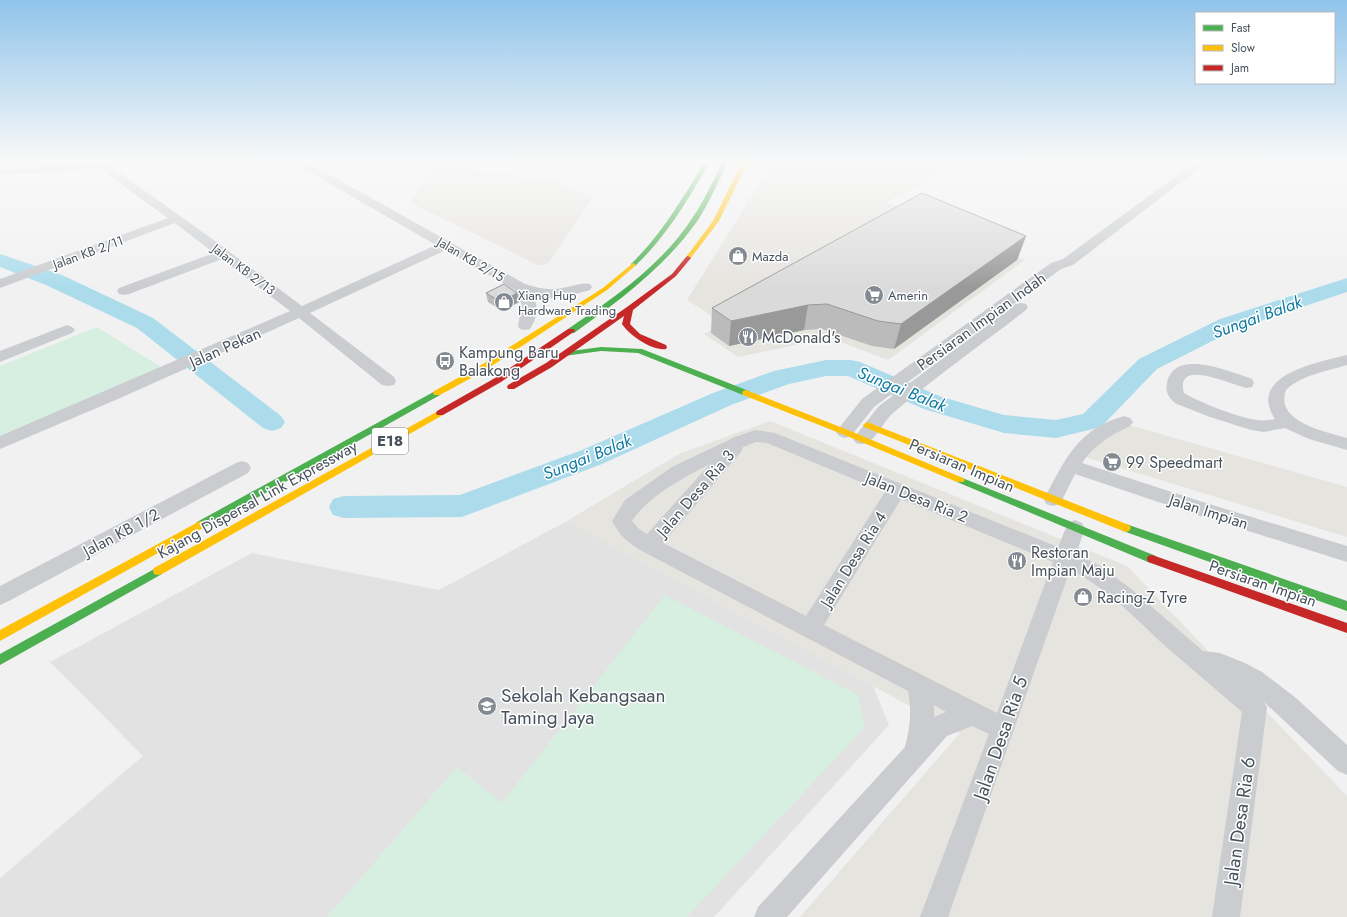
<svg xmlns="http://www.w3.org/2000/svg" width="1347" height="917" font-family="Jost,sans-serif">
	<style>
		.commercial { fill: #e6e4df }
		.education { fill: #e3e2e3 }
		.green { fill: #d6efe1 }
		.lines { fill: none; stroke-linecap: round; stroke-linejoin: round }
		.river { fill: #acdcec; fill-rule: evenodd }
		.street { fill: #cacccf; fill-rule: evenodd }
		.fast { fill: #4caf50; fill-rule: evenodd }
		.slow { fill: #ffc107; fill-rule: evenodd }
		.jam { fill: #c62828; fill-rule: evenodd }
		.wall { fill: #bbbbbc }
		.shaded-wall { fill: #999 }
		.building { fill: #dadadb; stroke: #999 }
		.labels { text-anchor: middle; stroke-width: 3; stroke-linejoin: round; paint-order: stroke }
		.far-street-label { font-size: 13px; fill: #48525d; stroke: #fff }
		.far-poi-label { font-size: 13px; fill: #48525d; stroke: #fff; text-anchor: start }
		.shield { fill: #fff; stroke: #7f868e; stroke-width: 1 }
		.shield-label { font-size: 15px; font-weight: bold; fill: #48525d }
		.street-label { font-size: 16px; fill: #48525d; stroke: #fff }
		.poi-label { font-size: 16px; fill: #48525d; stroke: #fff; text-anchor: start }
		.water-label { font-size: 17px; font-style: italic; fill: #107ba0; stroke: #fff }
		.near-poi-label { font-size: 19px; fill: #48525d; stroke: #fff; text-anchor: start }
		.near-street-label { font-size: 19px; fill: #48525d; stroke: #fff }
	</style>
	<rect width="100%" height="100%" fill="#f1f1f1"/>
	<!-- commercial -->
	<g class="commercial">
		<polygon points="774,160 967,160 886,202 1025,260 888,360 830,338 738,357 704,334 723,323 687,300"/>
		<polygon points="433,164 440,164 554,181 593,197 549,262 545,265 538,265 411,203"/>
		<polygon points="770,421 1127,566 1347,796 1347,917 800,917 960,733 567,521 679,454"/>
		<polygon points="1129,425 1347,487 1347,537 1085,457 1092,448"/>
	</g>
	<!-- education -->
	<polygon class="education" points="567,521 873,686 889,725 714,917 0,917 0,878 143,756 50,662 252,553 439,590"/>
	<!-- green -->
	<g class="green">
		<polygon points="97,327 164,369 0,438 0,366"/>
		<polygon points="665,595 858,695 865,727 687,917 327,917 457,767 502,803"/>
	</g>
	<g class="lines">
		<!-- river -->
		<g class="river">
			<polygon points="0,254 62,275 153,318 281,416 285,422 281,428 272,431 263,428 137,328 46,285 0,267"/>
			<polygon points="1347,278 1347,292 1236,329 1157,369 1101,427 1056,438 1004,433 924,409 848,376 826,376 789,384 731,405 602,464 462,517 344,518 333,515 329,507 333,499 344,496 460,495 582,450 713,393 774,371 826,360 851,360 860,362 942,397 1004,415 1056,420 1083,414 1139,359 1220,319"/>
		</g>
		<!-- street -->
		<g class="street">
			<path d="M94 160H104L106 163 215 241 302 306 436 245 292 162 291 160H303L525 284C538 288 549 291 562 288 571 287 581 282 590 284L592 287 590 290C571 295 552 302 533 296 539 306 537 319 530 329L525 330 520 329 518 326 522 305 515 290 446 250 310 313 394 377 396 381 394 385 388 386 382 385 299 318 118 399 0 449V436L290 311 222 259 129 294 124 295 119 294 117 291 119 288 214 253 175 223 0 288V279L168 218 100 169 0 175V169L95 162Z"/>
			<polygon points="1198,160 1210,160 1073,265 1061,269 874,407 851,436 845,438 839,436 836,432 839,428 862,399 1051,263 1063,259"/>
			<path d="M1021 303 1026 304 1028 307 1026 310C982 344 935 377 893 413 881 423 874 449 856 443L853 439 856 435 879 406 1016 304Z"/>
			<polygon points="67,325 72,327 75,330 72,333 0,362 0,351"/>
			<path d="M1347 355V365C1328 371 1301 375 1286 390 1274 422 1326 432 1347 438V450L1309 439 1285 428 1264 432 1251 430 1210 417 1177 404C1169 399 1165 392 1167 383 1174 347 1231 372 1252 379L1254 383 1252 387 1246 388C1232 385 1174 357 1184 393 1201 403 1237 417 1257 420 1263 421 1269 420 1275 419 1246 375 1319 362 1347 355Z"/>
			<path d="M1124 416 1130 418 1133 422 1130 426C1111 435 1094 445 1082 463L1206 503 1347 546V562L1197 515 1075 474 1060 504 1053 506 1046 504 1044 499C1065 460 1077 429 1124 416Z"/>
			<path d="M755 430 775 433 1058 547 1068 523 1075 520 1082 523 1085 528 1076 554 1099 565 1130 588 1203 651 1220 653 1245 663 1262 672 1296 698 1347 745V775L1338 771 1264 702 1267 707 1240 917H1212L1242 712C1216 689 1189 667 1163 644 1134 617 1106 587 1070 570L948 917H920L989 734 972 726 947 736 787 917H754L758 907 905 747C910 728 912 711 908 691L642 551C626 541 621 537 612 521L625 500 672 467 735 437ZM756 442 767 443 885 492 806 616 663 543 741 452 743 447ZM710 464 647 534 639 529 632 521C647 497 686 476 710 464ZM901 499 1053 562 997 713 824 625ZM934 705 946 712 934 717Z"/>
			<polygon points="242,461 248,463 251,468 248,473 7,602 0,605 0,586 236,463"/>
		</g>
		<!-- fast -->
		<g class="fast">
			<path d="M706 160H711C689 198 667 236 635 266H631V264C663 233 683 197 706 160Z"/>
			<path d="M723 160H729C719 180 710 201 698 220 665 267 620 300 574 333H568V329C615 297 662 265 693 217 705 199 714 179 723 160Z"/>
			<polygon points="601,347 642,349 749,391 750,393 749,395 743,395 638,353 601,351 564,356 560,354 564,352"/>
			<polygon points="437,390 441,393 440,395 203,528 197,528 195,525 197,522"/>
			<polygon points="960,477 1156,556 1157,559 1156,562 1152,563 1148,562 957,482 955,480 957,478"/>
			<polygon points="1126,524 1347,601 1347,611 1123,531 1121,528 1123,525"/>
			<polygon points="158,567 162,568 163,571 162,574 0,665 0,654"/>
		</g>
		<!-- slow -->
		<g class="slow">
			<polygon points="743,160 749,160 719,221 690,259 686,259 686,257 713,221"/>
			<polygon points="633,263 636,265 635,266 607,290 484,371 440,395 434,395 433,393 434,391 478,367 603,288"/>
			<polygon points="746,390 848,430 963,478 965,480 963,482 957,482 842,434 743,395 742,393 743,391"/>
			<polygon points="440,410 444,413 443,415 162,574 158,575 154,574 153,571 154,568"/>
			<polygon points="867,422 1129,525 1131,528 1129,531 1126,532 1123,531 864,427 863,425"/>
			<polygon points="200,521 203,522 205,525 203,528 0,641 0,630"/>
		</g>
		<!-- jam -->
		<g class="jam">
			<path d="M688 256 691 258 676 276 633 310 630 324 640 334 666 345 667 347 666 349C652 351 629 335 622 324L624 316 552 367 514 389H508L507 387 508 385 546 363 627 307 672 274 686 257Z"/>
			<polygon points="568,329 574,329 575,331 501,382 443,415 437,415 436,413 437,411 495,378"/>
			<polygon points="1152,555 1347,623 1347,633 1148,562 1147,559 1148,556"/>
		</g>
	</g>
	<!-- wall -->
	<g class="wall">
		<polygon points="1026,236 1017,260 894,349 872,346 822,329 804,330 729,346 711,333 712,308"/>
		<polygon points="486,293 517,293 519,302 502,311 488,302"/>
	</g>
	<!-- shaded-wall -->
	<g class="shaded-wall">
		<polygon points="1026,236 1017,260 894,349 901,324"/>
		<polygon points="517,293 519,302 502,311 501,302"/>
		<polygon points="808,305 804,330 729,346 731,321"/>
	</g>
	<!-- building -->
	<g class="building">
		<polygon points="922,193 1026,236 901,324 878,321 827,304 808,305 731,321 712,308"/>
		<polygon points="504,284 517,293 501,302 486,293"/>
	</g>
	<!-- sky -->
	<linearGradient id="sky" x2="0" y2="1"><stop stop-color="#90c4ea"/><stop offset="0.56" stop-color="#f9f9f9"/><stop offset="1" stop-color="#f9f9f9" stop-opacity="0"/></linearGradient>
	<rect width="1347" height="288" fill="url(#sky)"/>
	<!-- icons -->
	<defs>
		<g id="shop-disc" transform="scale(1)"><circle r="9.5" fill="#838a91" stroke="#fff"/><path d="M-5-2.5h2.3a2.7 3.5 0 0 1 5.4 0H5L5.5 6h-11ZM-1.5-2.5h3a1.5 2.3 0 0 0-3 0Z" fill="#fff"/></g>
		<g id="supermarket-disc" transform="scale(1)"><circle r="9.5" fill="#838a91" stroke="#fff"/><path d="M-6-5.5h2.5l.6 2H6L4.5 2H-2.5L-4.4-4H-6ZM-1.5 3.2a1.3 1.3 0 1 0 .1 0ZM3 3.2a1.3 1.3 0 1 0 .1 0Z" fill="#fff"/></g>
		<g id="restaurant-disc" transform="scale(1)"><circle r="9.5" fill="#838a91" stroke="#fff"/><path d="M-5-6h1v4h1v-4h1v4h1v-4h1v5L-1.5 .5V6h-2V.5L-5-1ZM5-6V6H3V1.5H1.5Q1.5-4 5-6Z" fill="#fff"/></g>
		<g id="bus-disc" transform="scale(1)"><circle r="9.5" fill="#838a91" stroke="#fff"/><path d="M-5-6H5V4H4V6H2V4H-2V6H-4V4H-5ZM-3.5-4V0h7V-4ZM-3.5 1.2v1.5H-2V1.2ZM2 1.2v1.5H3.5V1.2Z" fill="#fff"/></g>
		<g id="school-disc" transform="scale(1)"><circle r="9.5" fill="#838a91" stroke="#fff"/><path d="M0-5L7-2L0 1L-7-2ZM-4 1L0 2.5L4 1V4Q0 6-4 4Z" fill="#fff"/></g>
	</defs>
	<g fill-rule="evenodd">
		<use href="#shop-disc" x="738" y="256"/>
		<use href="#supermarket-disc" x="874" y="295"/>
		<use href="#shop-disc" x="504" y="302"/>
		<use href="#restaurant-disc" x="748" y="337"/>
		<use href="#bus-disc" x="445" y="361"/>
		<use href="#supermarket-disc" x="1112" y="462"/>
		<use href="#restaurant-disc" x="1017" y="561"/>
		<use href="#shop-disc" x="1083" y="597"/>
		<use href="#school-disc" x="487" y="706"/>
	</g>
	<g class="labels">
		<!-- far-street labels -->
		<g class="far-street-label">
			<text transform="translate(88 252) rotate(-20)" y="5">Jalan KB 2/11</text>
			<text transform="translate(471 259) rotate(30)" y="5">Jalan KB 2/15</text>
			<text transform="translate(244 269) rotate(37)" y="5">Jalan KB 2/13</text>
		</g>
		<!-- far-poi labels -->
		<g class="far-poi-label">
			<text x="752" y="261">Mazda</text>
			<text x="518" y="300">Xiang Hup<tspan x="518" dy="15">Hardware Trading</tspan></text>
			<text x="888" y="300">Amerin</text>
		</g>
		<!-- shield labels -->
		<rect class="shield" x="372" y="428" width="36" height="26" rx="3"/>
		<g class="shield-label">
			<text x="390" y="446">E18</text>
		</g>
		<!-- street labels -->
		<g class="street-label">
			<text transform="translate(981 321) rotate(-36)" y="6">Persiaran Impian Indah</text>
			<text transform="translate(225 347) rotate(-24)" y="6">Jalan Pekan</text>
			<text transform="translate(962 465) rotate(23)" y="6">Persiaran Impian</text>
			<text transform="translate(695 493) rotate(-49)" y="6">Jalan Desa Ria 3</text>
			<text transform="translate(917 497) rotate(22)" y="6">Jalan Desa Ria 2</text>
			<text transform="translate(257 499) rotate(-29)" y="6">Kajang Dispersal Link Expressway</text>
			<text transform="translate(1209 511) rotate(18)" y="6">Jalan Impian</text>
			<text transform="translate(121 532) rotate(-28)" y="6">Jalan KB 1/2</text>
			<text transform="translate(853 559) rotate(-58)" y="6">Jalan Desa Ria 4</text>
			<text transform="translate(1263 583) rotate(19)" y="6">Persiaran Impian</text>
		</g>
		<!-- poi labels -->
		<g class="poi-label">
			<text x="762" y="343">McDonald's</text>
			<text x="459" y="358">Kampung Baru<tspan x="459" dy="18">Balakong</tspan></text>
			<text x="1126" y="468">99 Speedmart</text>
			<text x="1031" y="558">Restoran<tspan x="1031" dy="18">Impian Maju</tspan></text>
			<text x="1097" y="603">Racing-Z Tyre</text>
		</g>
		<!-- water labels -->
		<g class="water-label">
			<text transform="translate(1257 317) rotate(-20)" y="6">Sungai Balak</text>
			<text transform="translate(902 389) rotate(22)" y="6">Sungai Balak</text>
			<text transform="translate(587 457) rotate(-22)" y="6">Sungai Balak</text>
		</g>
		<!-- near-poi labels -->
		<g class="near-poi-label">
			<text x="501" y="702">Sekolah Kebangsaan<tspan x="501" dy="22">Taming Jaya</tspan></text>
		</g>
		<!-- near-street labels -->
		<g class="near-street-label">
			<text transform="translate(1000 738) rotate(-71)" y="7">Jalan Desa Ria 5</text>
			<text transform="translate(1239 821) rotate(-82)" y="7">Jalan Desa Ria 6</text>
		</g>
	</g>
	<!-- legend -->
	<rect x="1195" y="12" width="140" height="72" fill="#ffffff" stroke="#b6babe"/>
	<rect x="1203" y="25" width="20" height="6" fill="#4caf50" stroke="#b6babe"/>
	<text x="1231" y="32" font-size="12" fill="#48525d">Fast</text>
	<rect x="1203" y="45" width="20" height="6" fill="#ffc107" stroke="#b6babe"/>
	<text x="1231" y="52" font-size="12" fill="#48525d">Slow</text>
	<rect x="1203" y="65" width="20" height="6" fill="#c62828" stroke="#b6babe"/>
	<text x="1231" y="72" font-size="12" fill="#48525d">Jam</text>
</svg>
